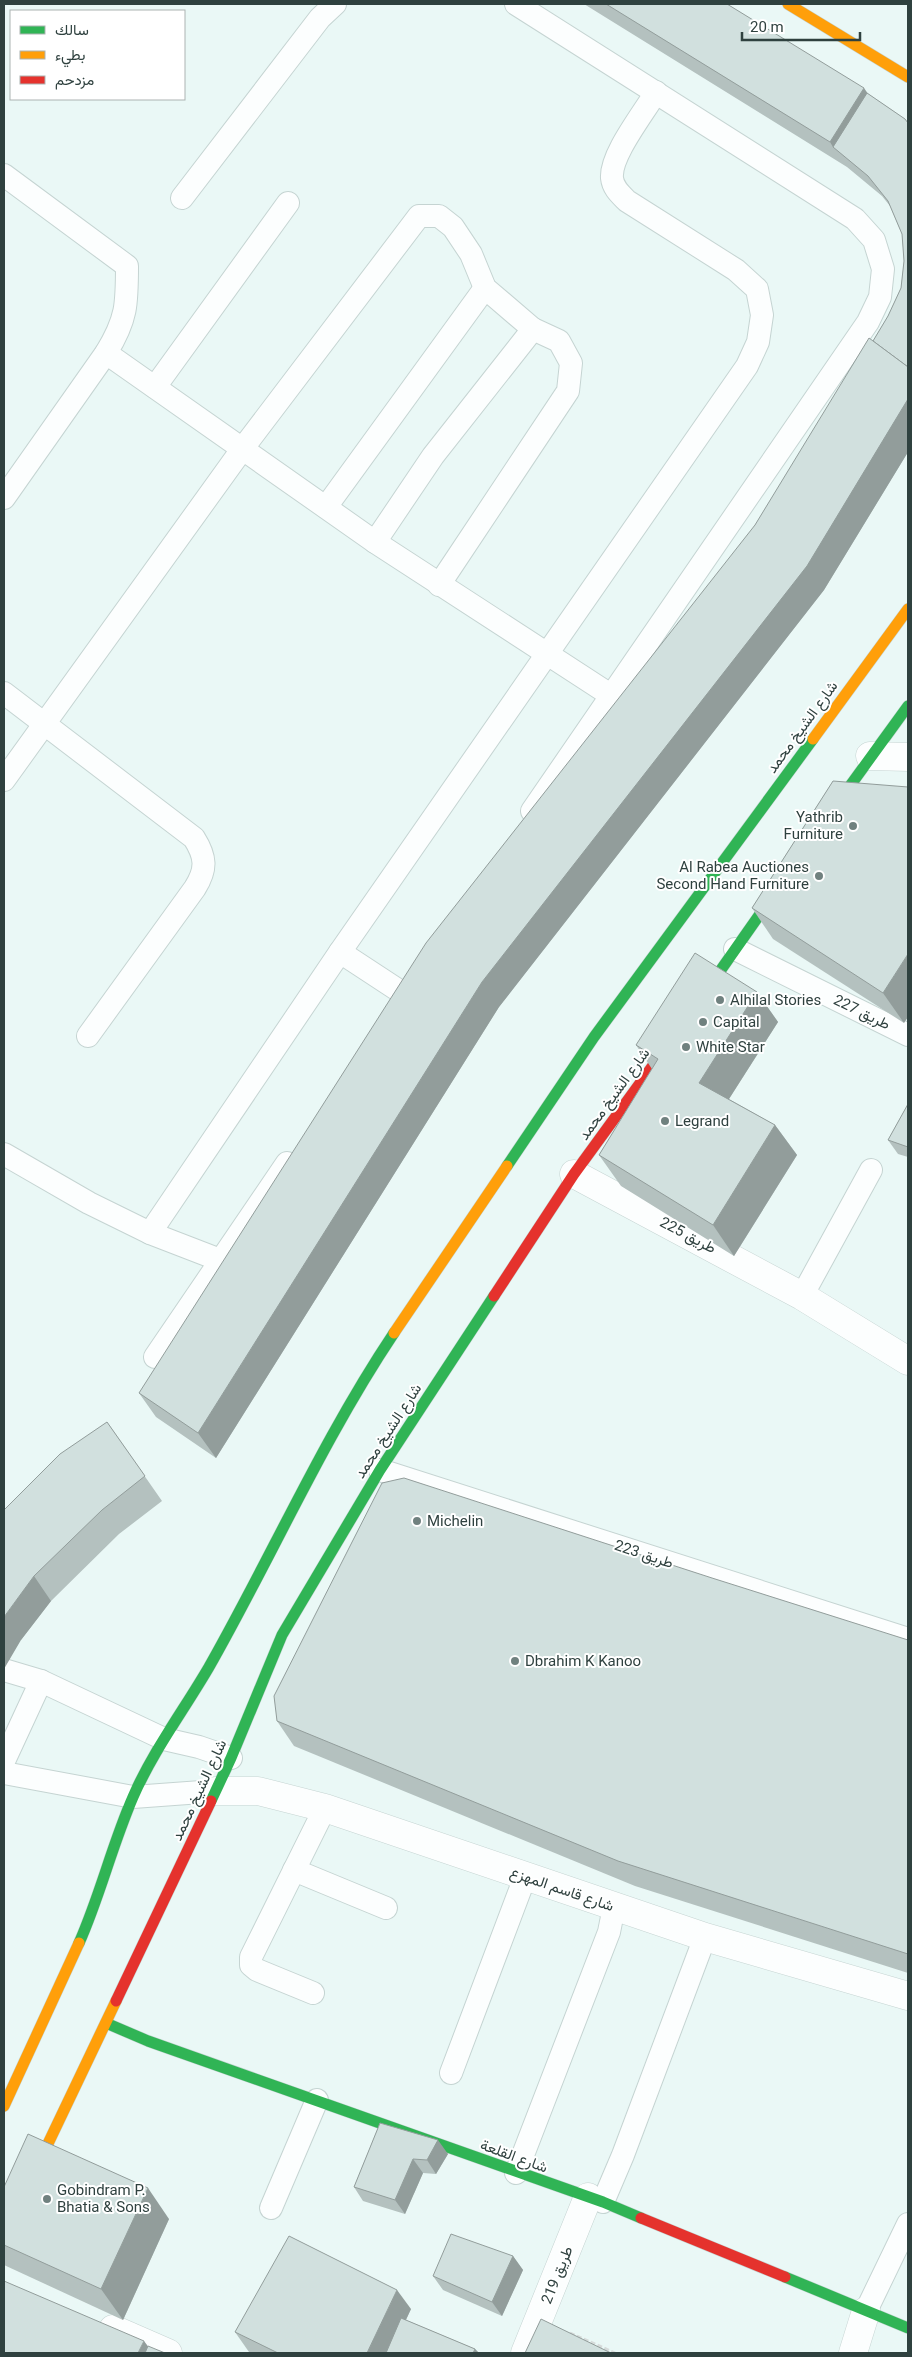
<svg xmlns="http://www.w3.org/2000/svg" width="912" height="2357" font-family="Roboto,Vazirmatn,sans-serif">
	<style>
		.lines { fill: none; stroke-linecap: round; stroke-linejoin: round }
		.lane-casing { stroke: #c5d4d2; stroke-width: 24 }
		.street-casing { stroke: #c5d4d2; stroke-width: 29 }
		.fast-casing { stroke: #c5d4d2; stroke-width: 12 }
		.slow-casing { stroke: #c5d4d2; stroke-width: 12 }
		.jam-casing { stroke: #c5d4d2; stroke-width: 12 }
		.path { stroke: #d6dbda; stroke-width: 3; stroke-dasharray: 5 2.5; stroke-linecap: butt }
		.lane { stroke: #fcfefe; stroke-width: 22 }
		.street { stroke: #fcfefe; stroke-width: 28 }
		.fast { stroke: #30b455; stroke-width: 11 }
		.slow { stroke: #ff9f0a; stroke-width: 11 }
		.jam { stroke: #e5322d; stroke-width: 11 }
		.wall { fill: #b4c1bf }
		.shaded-wall { fill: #929d9b }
		.building { fill: #d1e0de; stroke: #929d9b }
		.poi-dot { fill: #70817f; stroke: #fff; stroke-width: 2 }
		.labels { text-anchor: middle; stroke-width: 4; stroke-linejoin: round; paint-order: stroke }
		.street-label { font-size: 15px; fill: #2f413f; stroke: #fff }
		.poi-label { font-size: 15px; fill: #2f413f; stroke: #fff; text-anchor: start }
	</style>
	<rect width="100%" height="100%" fill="#eaf8f6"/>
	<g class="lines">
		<!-- lane casing -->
		<g class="lane-casing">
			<g id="lane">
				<polyline points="516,4 855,219 874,240 883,269 880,297 868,322 532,811"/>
				<path d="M4 175 127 266C127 304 127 319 106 353L4 498"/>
				<polyline points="182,198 320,18 335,4"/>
				<polyline points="106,353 375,542 612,696"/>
				<polyline points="155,387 288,203"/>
				<polyline points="326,507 485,288"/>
				<polyline points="375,542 433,456 533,329 559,341 571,363 568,391 439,585"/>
				<path d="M4 693 194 838C206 857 207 869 195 888L88 1036"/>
				<polyline points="4,780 243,448 419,216 439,216 453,227 471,254 485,288 533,329"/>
				<polyline points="735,949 908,1035"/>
				<polyline points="340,952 404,994"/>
				<polyline points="4,1154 89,1203 150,1233 220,1260"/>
				<path d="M150 1233 340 952 747 366 758 342 762 315 757 289 736 270 627 201C620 194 613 188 612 178 610 155 644 113 656 92"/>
				<polyline points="802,1296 871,1170"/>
				<polyline points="155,1357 287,1163"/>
				<polyline points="380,1470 908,1639"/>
				<polyline points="4,1670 41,1681 164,1739 199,1747 231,1758"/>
				<polyline points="4,1761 41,1681"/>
				<polyline points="4,1773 133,1797 215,1791"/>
				<polyline points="294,1870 386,1908"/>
				<polyline points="313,1993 257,1970 251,1965 251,1957 325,1808"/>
				<polyline points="451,2073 525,1877"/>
				<polyline points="516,2173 609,1932 614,1907"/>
				<polyline points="603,2202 623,2155 705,1937"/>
				<polyline points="271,2208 317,2100"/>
				<polyline points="866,2311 908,2224"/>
			</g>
		</g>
		<!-- street casing -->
		<g class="street-casing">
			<g id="street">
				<polyline points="870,756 908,757"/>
				<polyline points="574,1174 802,1296 908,1361"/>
				<polyline points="215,1791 258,1791 325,1808 705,1937 908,1996"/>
				<polyline points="113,2329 168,2353"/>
				<polyline points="525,2353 588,2197"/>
				<polyline points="853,2353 866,2311"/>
			</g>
		</g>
		<!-- fast casing -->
		<g class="fast-casing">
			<g id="fast">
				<polyline points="831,812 908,706"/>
				<polyline points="699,1001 779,887"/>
				<polyline points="507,1166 594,1037 813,739"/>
				<polyline points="211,1801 231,1758 282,1635 380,1470 494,1296"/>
				<path d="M79 1943C100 1896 112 1845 133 1797 153 1751 184 1710 209 1667 272 1556 323 1439 394 1333"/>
				<polyline points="106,2023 148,2041 603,2202 641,2218"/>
				<polyline points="785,2277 908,2328"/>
			</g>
		</g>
		<!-- slow casing -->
		<g class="slow-casing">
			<g id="slow">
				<polyline points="788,4 908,77"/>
				<polyline points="813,739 908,609"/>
				<polyline points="394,1333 507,1166"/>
				<polyline points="4,2106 79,1943"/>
				<polyline points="4,2236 116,2001"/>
			</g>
		</g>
		<!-- jam casing -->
		<g class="jam-casing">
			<g id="jam">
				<polyline points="494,1296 574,1174 673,1038"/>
				<polyline points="116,2001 211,1801"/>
				<polyline points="641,2218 785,2277"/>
			</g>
		</g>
		<!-- path -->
		<polyline class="path" points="570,2333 615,2353"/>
		<!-- lane -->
		<use href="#lane" class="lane"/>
		<!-- street -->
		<use href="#street" class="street"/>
		<!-- fast -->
		<use href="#fast" class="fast"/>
		<!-- slow -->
		<use href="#slow" class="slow"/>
		<!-- jam -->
		<use href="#jam" class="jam"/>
	</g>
	<!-- wall -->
	<g class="wall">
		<polygon points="584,4 727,4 867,93 905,119 908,452 824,590 499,1007 216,1458 156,1417 139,1393 755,525 873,341 888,316 901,288 904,261 902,234 890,206 882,196 847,167"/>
		<polygon points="833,781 904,1023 773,939 752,908"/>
		<polygon points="757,992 778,1022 729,1099 775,1125 797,1155 734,1256 621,1186 599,1155 652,1069 636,1045"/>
		<polygon points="908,1104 908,1157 898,1154 888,1140"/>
		<polygon points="107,1422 162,1501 119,1534 51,1601 21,1640 4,1510"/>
		<polygon points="908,1640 908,1973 635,1886 294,1746 277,1721"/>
		<polygon points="380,2123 448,2154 436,2174 423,2173 405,2214 363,2201 354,2187"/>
		<polygon points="4,2187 169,2219 123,2320 4,2265"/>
		<polygon points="513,2256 523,2270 502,2316 443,2290 433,2276"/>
		<polygon points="411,2309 406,2320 475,2349 479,2353 252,2353 249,2352 235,2332"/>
	</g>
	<!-- shaded-wall -->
	<g class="shaded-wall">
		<polygon points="864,88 881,113 833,147 830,142"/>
		<polygon points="908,399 908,452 824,590 499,1007 216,1458 198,1433 482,982"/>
		<polygon points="908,954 908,1017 904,1023 883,993"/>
		<polygon points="757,992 778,1022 720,1113 699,1083"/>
		<polygon points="775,1125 797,1155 734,1256 713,1225"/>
		<polygon points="34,1576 51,1601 21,1640 4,1669 4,1617"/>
		<polygon points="438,2140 448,2154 436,2174 427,2160"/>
		<polygon points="413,2159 423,2173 405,2214 395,2200"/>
		<polygon points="148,2188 169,2219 123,2320 101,2289"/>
		<polygon points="513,2256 523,2270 502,2316 492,2302"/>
		<polygon points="397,2290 411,2309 390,2353 367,2353"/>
		<polygon points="144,2341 153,2353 138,2353"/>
		<polygon points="475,2349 479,2353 473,2353"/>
	</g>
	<!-- building -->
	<g class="building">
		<polygon points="606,4 727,4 864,88 830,142"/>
		<polygon points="867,93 905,119 908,123 908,367 873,341 888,316 901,288 904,261 902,234 888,201 868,176 833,147"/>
		<polygon points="869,338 908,367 908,399 807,566 482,982 198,1433 139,1393 426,943 755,525"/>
		<polygon points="833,781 908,787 908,954 883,993 752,908"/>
		<polygon points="695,953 757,992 699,1083 775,1125 713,1225 599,1155 658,1059 636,1045"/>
		<polygon points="908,1104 908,1147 888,1140"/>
		<polygon points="107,1422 145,1476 102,1510 34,1576 4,1617 4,1510 60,1454"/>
		<polygon points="404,1478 712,1578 908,1640 908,1954 618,1861 277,1721 274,1696 382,1483"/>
		<polygon points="380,2123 438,2140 427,2160 413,2159 395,2200 354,2187"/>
		<polygon points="28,2134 148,2188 101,2289 4,2245 4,2187"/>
		<polygon points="451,2234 513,2256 492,2302 433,2276"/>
		<polygon points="289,2236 397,2290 367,2353 278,2353 235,2332"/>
		<polygon points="4,2281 144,2341 138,2353 4,2353"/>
		<polygon points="401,2318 475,2349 473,2353 386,2353"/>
		<polygon points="541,2319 611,2353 525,2353"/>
		<polygon points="148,2346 165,2353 145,2353"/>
	</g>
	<!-- markers -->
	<g class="poi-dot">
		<circle cx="853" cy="826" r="5"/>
		<circle cx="819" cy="876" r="5"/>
		<circle cx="720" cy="1000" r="5"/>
		<circle cx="703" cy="1022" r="5"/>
		<circle cx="686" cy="1047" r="5"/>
		<circle cx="665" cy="1121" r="5"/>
		<circle cx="417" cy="1521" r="5"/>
		<circle cx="515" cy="1661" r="5"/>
		<circle cx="47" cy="2199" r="5"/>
	</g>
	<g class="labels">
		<!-- street labels -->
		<g class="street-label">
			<text transform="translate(802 727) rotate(-54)" y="5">شارع الشيخ محمد</text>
			<text transform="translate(862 1012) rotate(26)" y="5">طريق 227</text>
			<text transform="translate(614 1094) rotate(-54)" y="5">شارع الشيخ محمد</text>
			<text transform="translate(688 1235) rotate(28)" y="5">طريق 225</text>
			<text transform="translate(388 1431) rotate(-57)" y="5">شارع الشيخ محمد</text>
			<text transform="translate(644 1554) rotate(18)" y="5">طريق 223</text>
			<text transform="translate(199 1790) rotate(-65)" y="5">شارع الشيخ محمد</text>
			<text transform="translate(562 1889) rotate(19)" y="5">شارع قاسم المهزع</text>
			<text transform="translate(514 2156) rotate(20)" y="5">شارع القلعة</text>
			<text transform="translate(557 2275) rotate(-68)" y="5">طريق 219</text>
		</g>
		<!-- poi labels -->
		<g class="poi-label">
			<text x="843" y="822" text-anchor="end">Yathrib<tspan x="843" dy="17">Furniture</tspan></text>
			<text x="809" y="872" text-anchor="end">Al Rabea Auctiones<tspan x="809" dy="17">Second Hand Furniture</tspan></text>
			<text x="730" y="1005">Alhilal Stories</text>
			<text x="713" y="1027">Capital</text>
			<text x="696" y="1052">White Star</text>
			<text x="675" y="1126">Legrand</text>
			<text x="427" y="1526">Michelin</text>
			<text x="525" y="1666">Dbrahim K Kanoo</text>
			<text x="57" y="2195">Gobindram P.<tspan x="57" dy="17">Bhatia &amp; Sons</tspan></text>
		</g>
	</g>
	<!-- border -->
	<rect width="912" height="2357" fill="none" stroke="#2f413f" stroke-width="10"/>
	<!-- legend -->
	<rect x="10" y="10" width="175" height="90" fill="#ffffff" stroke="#acb3b2"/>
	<rect x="20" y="26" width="25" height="8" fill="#30b455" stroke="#acb3b2"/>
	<text x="55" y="35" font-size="15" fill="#2f413f">سالك</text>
	<rect x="20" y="51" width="25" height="8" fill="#ff9f0a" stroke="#acb3b2"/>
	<text x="55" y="60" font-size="15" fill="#2f413f">بطيء</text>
	<rect x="20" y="76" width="25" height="8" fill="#e5322d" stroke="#acb3b2"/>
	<text x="55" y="85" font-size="15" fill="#2f413f">مزدحم</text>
	<!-- scale -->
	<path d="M742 32v8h118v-8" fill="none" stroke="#2f413f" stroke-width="2.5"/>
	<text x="750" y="32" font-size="15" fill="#2f413f" stroke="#ffffff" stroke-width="4" paint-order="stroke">20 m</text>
</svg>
